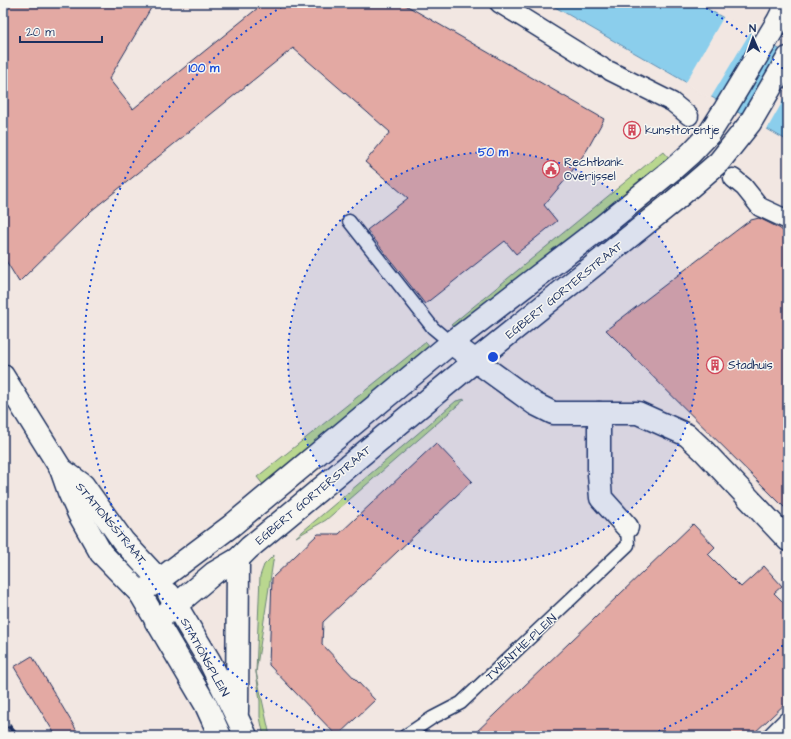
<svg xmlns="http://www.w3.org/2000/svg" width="791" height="739" font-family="'Architects Daughter',sans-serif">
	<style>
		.green { fill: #b9d78f; stroke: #6a8376 }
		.water { fill: #8bceec; stroke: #5e8eb3 }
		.pier { fill: #f2e7e2 }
		.building { fill: #e3a9a3; stroke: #1b2f5e }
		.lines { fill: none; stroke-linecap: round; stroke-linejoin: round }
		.service-casing { stroke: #1b2f5e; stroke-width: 15 }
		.pedestrian-casing { stroke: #1b2f5e; stroke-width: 21 }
		.minor-casing { stroke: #1b2f5e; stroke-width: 25 }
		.secondary-casing { stroke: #1b2f5e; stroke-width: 25 }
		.service { stroke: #f6f6f2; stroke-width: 12 }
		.pedestrian { stroke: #f6f6f2; stroke-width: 18 }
		.minor { stroke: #f6f6f2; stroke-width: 22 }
		.secondary { stroke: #f6f6f2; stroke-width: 22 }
		.rail-casing { stroke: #1b2f5e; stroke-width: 4.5 }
		.rail { stroke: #f6f6f2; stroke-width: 3; stroke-dasharray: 9; stroke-linecap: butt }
		.ring { fill: none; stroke: #1d4ed8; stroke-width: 2; stroke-dasharray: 2 4 }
		.labels { text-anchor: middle; stroke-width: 3; stroke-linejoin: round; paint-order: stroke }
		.poi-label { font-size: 12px; fill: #1b2f5e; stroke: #f6f6f2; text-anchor: start }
		.street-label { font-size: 12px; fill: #1b2f5e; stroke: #f6f6f2 }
		.centre { fill: #1d4ed8; stroke: #f6f6f2; stroke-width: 2 }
		.ring-label { font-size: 12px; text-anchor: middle; font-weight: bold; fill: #1d4ed8; stroke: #f6f6f2; stroke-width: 3; stroke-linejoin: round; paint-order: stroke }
	</style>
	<rect width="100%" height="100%" fill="#f2e7e2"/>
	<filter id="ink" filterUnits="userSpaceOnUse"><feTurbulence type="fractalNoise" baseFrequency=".025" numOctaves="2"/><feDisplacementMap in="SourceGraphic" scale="8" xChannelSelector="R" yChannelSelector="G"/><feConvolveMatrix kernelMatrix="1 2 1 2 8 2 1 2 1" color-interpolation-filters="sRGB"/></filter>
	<g filter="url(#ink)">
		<!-- green -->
		<g class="green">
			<polygon points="663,151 671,160 459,330 451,325"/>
			<polygon points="426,342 433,350 265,487 257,477"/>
			<polygon points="465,399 326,520 296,537 456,401"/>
			<polygon points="274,555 256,672 270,736 265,736 263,732 260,717 260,701 256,672 260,576 264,565"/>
		</g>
		<!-- water -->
		<polygon class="water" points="548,3 697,3 788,54 788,141"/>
		<!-- pier -->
		<g class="pier">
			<polygon points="724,16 751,31 710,99 685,84"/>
			<polygon points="781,48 788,52 788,92 766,131 742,117"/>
		</g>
		<!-- building -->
		<g class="building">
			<polygon points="3,3 154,3 109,79 133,109 264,3 402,3 604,119 587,150 567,178 544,205 557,221 516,254 505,241 425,304 367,230 408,198 365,162 390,132 293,48 91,211 19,282 3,256"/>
			<polygon points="759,218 779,228 788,235 788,511 606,330 745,224 751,220"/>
			<polygon points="436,443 472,481 323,622 322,644 375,700 337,736 269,665 272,578 318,534 339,534"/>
			<polygon points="693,524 715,547 708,554 741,587 764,566 782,586 774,593 788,607 788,701 751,736 472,736"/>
			<polygon points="32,656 80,736 56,736 14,667"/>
		</g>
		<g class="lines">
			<!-- service casing -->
			<g class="service-casing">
				<g id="service">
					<polyline points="349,221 433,328 451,343"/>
					<polyline points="405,736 432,718 461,703 628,545 627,527"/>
				</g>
			</g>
			<!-- pedestrian casing -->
			<g class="pedestrian-casing">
				<g id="pedestrian">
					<polyline points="499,3 602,67"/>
					<polyline points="610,71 672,102 689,116"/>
					<polyline points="733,178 744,187 760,207 788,220"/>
				</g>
			</g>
			<!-- minor casing -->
			<g class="minor-casing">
				<g id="minor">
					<polyline points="451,343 535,404 553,413 638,413 687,435 704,451 788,540"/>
					<polyline points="3,376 61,469 69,492 79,514 101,553 140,593"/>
					<polyline points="599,413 599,474 601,498 627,527"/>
					<polyline points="61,469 83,485 123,541 159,580"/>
					<polyline points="775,736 788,723"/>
				</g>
			</g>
			<!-- secondary casing -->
			<g class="secondary-casing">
				<g id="secondary">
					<polyline points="169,594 210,662 246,736"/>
					<polyline points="156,622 214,573 238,559 249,548 475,361 674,201 719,162 750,123 788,58"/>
					<polyline points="237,712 238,559"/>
					<polyline points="220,736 206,705 140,593 159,580 231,526 451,343 603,226 673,169 691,153 709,134 725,109 778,21 787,3"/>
				</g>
			</g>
			<!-- service -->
			<use href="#service" class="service"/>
			<!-- pedestrian -->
			<use href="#pedestrian" class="pedestrian"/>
			<!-- minor -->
			<use href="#minor" class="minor"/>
			<!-- secondary -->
			<use href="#secondary" class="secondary"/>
			<!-- rail casing -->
			<g class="rail-casing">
				<polyline id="rail" points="3,719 17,736"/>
			</g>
			<!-- rail -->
			<use href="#rail" class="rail"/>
		</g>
	</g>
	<!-- distance rings -->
	<circle cx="493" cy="357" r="205" fill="#1d4ed8" fill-opacity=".12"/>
	<g class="ring">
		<circle cx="493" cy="357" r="205"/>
		<path d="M787 641A409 409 0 0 1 650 735M336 735A409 409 0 0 1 285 5M701 5A409 409 0 0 1 787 73"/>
	</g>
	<!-- icons -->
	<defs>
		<g id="building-ring" transform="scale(0.9)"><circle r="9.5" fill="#f6f6f2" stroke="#d1495b" stroke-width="1.5"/><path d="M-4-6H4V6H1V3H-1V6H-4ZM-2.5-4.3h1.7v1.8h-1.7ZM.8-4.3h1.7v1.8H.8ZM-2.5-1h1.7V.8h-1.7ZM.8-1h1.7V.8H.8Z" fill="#d1495b"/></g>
		<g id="civic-ring" transform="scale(0.9)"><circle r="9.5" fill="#f6f6f2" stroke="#d1495b" stroke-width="1.5"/><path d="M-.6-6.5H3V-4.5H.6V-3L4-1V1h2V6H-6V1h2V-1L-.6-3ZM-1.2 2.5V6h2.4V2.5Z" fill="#d1495b"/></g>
	</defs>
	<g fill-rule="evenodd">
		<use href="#building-ring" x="632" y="130"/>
		<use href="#civic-ring" x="551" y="169"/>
		<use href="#building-ring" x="715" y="365"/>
	</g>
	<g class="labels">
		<!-- poi labels -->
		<g class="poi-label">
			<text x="645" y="134">kunsttorentje</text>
			<text x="564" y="166">Rechtbank<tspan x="564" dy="14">Overijssel</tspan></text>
			<text x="728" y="369">Stadhuis</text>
		</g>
		<!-- street labels -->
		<g class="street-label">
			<text transform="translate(564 290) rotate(-39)" y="4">EGBERT GORTERSTRAAT</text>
			<text transform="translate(313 495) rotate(-40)" y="4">EGBERT GORTERSTRAAT</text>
			<text transform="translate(111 523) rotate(50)" y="4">STATIONSSTRAAT</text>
			<text transform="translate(521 647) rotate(-43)" y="4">TWENTHE-PLEIN</text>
			<text transform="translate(205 657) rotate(61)" y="4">STATIONSPLEIN</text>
		</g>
	</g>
	<circle cx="493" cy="357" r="6" class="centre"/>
	<g class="ring-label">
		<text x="204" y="72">100 m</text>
		<text x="493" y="156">50 m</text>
	</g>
	<!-- margin -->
	<rect width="791" height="739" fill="none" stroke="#f6f6f2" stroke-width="16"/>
	<rect x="8" y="8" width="775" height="723" fill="none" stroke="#1b2f5e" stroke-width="1.5" filter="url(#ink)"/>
	<!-- north arrow -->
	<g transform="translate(753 38) rotate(358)" stroke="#f6f6f2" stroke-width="3" paint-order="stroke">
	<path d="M0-3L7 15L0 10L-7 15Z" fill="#1b2f5e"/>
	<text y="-6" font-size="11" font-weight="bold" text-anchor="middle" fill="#1b2f5e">N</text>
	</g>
	<!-- scale -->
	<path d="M20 36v6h82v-6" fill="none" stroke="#1b2f5e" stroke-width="2"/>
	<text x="26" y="36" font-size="12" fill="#1b2f5e" stroke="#f6f6f2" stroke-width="3" paint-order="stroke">20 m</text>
</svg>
